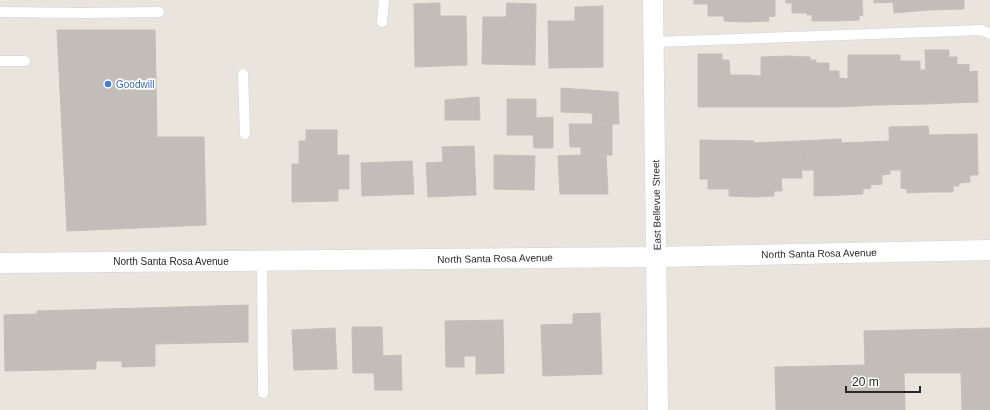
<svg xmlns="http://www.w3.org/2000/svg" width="990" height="410" font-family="Helvetica,sans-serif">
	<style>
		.building { fill: #c2beb7; stroke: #c4bfb6 }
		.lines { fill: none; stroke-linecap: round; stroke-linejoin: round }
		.service-casing { stroke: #d1d4e0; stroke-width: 11 }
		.minor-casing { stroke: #d1d4e0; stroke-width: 21 }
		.service { stroke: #fff; stroke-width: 10 }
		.minor { stroke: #fff; stroke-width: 20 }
		.shop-dot { fill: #3f7fe0; stroke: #fff; stroke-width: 1.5 }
		.labels { text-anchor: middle; stroke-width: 3.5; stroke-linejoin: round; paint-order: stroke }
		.shop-label { font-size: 10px; fill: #366cbe; stroke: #fff; text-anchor: start }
		.street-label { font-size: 10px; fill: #282828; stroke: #fff }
	</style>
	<rect width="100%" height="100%" fill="#e9e4dc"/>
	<!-- building -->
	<g class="building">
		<polygon points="694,0 744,0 745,22 724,21 724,16 708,16 708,4 694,4"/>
		<polygon points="744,0 775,0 775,16 768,17 769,21 745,22"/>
		<polygon points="786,0 836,0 836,21 812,21 812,15 807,15 807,13 792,13 792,3 786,3"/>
		<polygon points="836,0 862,0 863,15 859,16 859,20 836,21"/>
		<polygon points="874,0 927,0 928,10 894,13 893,2 874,3"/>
		<polygon points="927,0 964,0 964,9 928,10"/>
		<polygon points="440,3 440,16 466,16 467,65 415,67 414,4"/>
		<polygon points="507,3 536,4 535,65 482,64 483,17 506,17"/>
		<polygon points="603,6 603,67 549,68 548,21 575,21 575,7"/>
		<polygon points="57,30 155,30 157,137 204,137 206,225 67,231"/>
		<polygon points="925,50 949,50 949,57 957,57 957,65 969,64 969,72 977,71 978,102 927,104"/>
		<polygon points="698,54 722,54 722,60 729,60 730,75 750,75 750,107 698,107"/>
		<polygon points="848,55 877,55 878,105 839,107 839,78 848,79"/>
		<polygon points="877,55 900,55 900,61 920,61 920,70 926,70 927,104 878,105"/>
		<polygon points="788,56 787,107 750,107 750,75 761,76 761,57"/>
		<polygon points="788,56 810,57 810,60 816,60 816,63 829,63 829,71 839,71 839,107 787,107"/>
		<polygon points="561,88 618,92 619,124 593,124 592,113 561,112"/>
		<polygon points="479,97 480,120 445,120 445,100"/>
		<polygon points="507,99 536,99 536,118 553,117 553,148 534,148 533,135 507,135"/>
		<polygon points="569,124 612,124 612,155 581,155 581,147 570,147"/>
		<polygon points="928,126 929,135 930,192 907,193 907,189 901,188 901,170 890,170 889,127"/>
		<polygon points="306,130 337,130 337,155 349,155 349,189 338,189 338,201 292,202 292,164 299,164 299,141 306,141"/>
		<polygon points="977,134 978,175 970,175 970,182 959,183 959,186 953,186 953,192 930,192 929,135"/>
		<polygon points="841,139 843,195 814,196 814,170 802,170 800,141"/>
		<polygon points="700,140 754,141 752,143 753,197 729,196 729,189 708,189 708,179 700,179"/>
		<polygon points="800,141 802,178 781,178 782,191 774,191 774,196 753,197 752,143"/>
		<polygon points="889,141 890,174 882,175 882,184 870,185 871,188 863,189 863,194 843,195 841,143"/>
		<polygon points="474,146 476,195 428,197 426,163 443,162 442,147"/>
		<polygon points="494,155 535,156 534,190 494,189"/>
		<polygon points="581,155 606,155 608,194 560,194 558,156"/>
		<polygon points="412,161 414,194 362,196 361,163"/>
		<polygon points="248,305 248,342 155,344 155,366 122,367 122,361 96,361 96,369 5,371 4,315 37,314 37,311"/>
		<polygon points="600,313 602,374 543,376 541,325 573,324 573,314"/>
		<polygon points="503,320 504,373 476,374 476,356 464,356 464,367 446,367 445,321"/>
		<polygon points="352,327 382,327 383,356 401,355 402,390 375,390 374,373 353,373"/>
		<polygon points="335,328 337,369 294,370 292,330"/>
		<polygon points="990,328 990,410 962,410 961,373 904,373 905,410 776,410 775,367 865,365 864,331"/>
	</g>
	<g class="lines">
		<!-- service casing -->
		<g class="service-casing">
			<g id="service">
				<polyline points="0,12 83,13 159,12"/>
				<polyline points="382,22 384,0"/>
				<polyline points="654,42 982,30 990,34"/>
				<polyline points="0,61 25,61"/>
				<polyline points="243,74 245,134"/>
				<polyline points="262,260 263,393"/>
			</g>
		</g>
		<!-- minor casing -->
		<g class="minor-casing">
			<g id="minor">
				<polyline points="653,0 658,410"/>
				<polyline points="0,263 656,257 990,250"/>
			</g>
		</g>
		<!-- service -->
		<use href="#service" class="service"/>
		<!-- minor -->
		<use href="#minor" class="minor"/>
	</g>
	<!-- markers -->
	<circle class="shop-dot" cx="108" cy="84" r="4"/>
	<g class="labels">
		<!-- shop labels -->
		<g class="shop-label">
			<text x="116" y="88">Goodwill</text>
		</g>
		<!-- street labels -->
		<g class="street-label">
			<text transform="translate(656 205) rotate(-91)" y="4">East Bellevue Street</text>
			<text transform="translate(819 253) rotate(-1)" y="4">North Santa Rosa Avenue</text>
			<text transform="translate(495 258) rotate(-1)" y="4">North Santa Rosa Avenue</text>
			<text x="171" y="265">North Santa Rosa Avenue</text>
		</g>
	</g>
	<!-- scale -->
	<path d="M846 386v6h74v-6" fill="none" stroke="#282828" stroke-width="2"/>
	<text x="852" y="386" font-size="12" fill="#282828" stroke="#ffffff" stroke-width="3" paint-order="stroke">20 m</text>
</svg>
